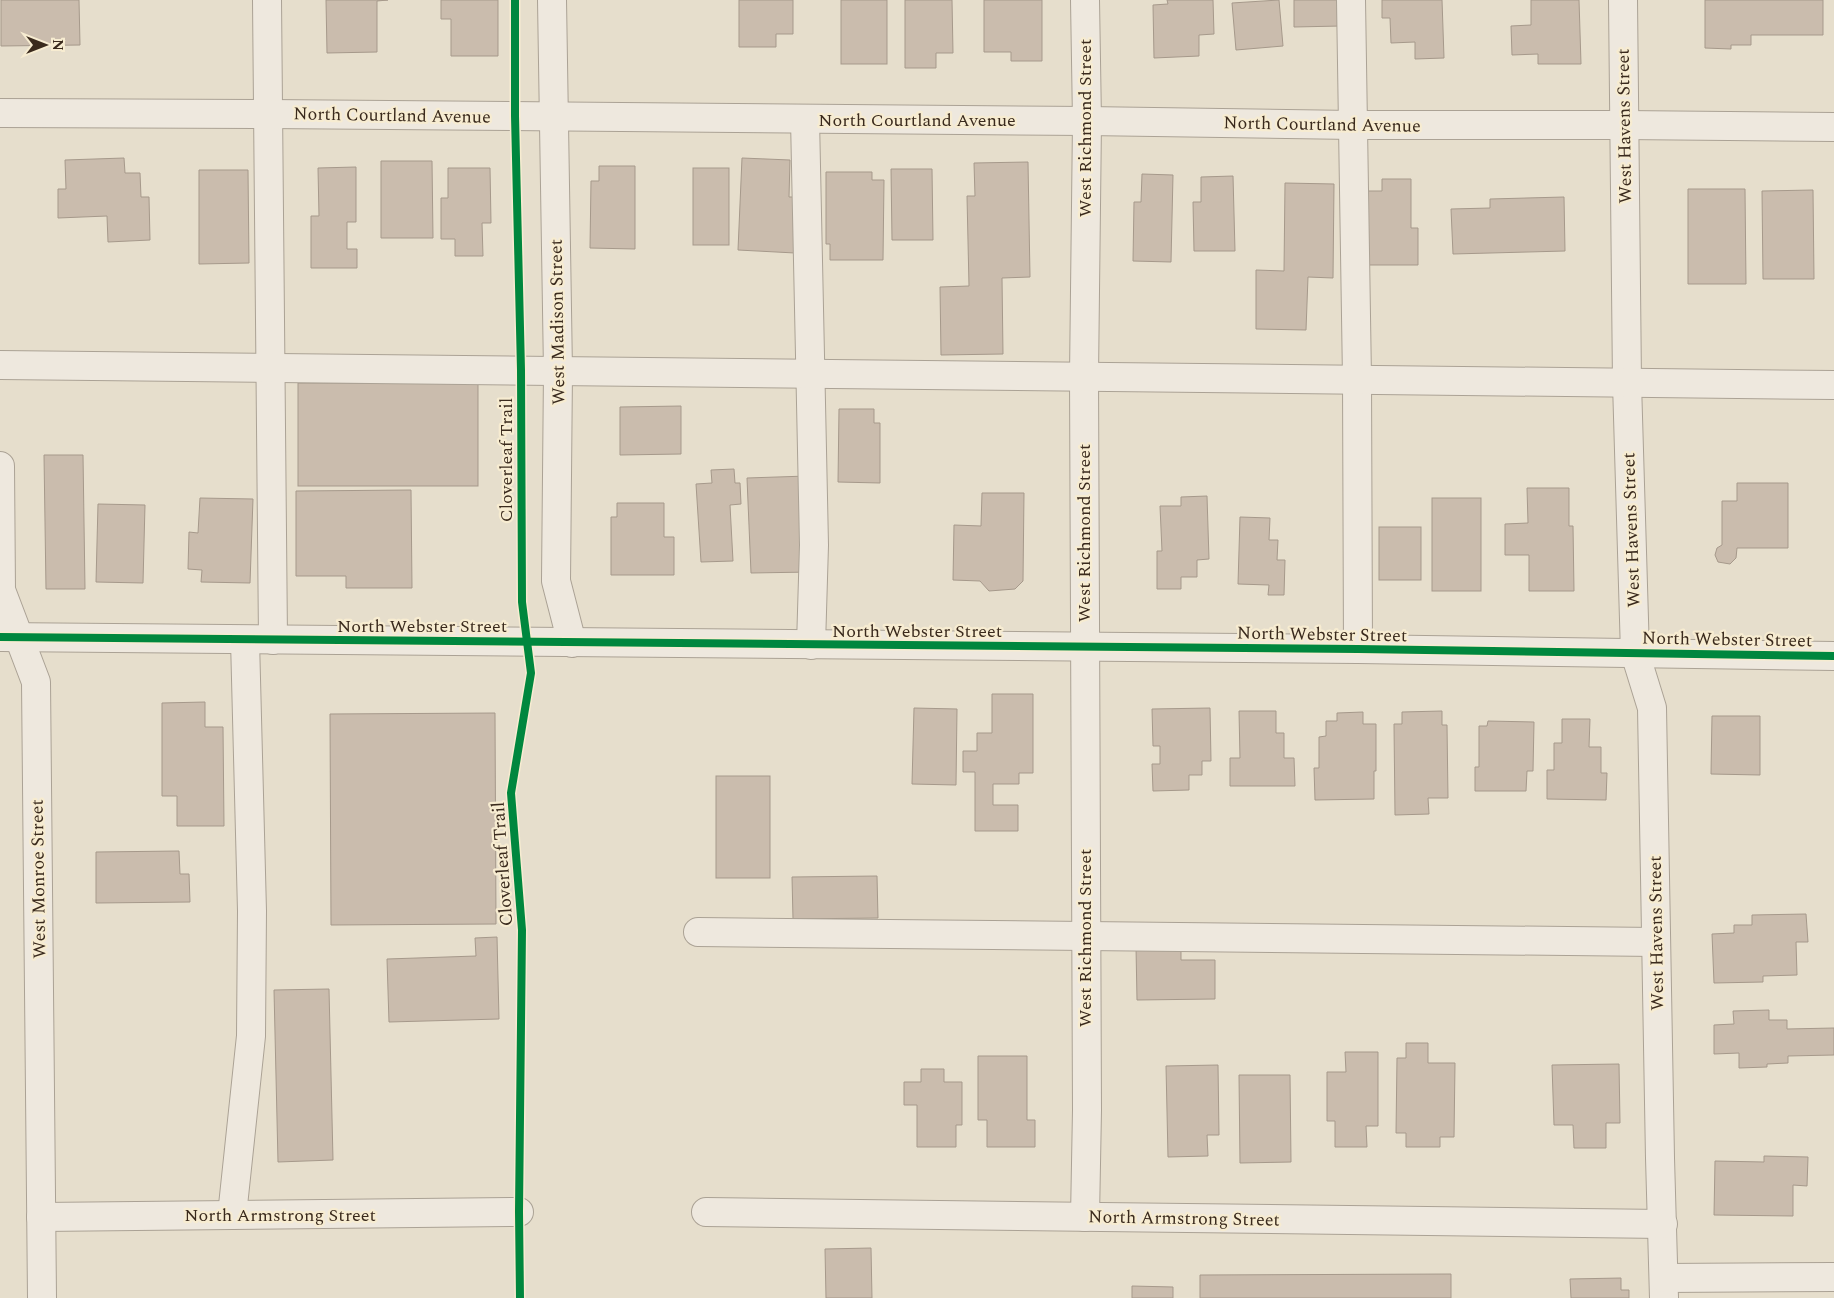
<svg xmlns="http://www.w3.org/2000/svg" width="1834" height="1298" font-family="Spectral,serif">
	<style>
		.building { fill: #cabcad; stroke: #a6998b }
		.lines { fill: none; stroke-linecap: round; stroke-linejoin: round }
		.minor-casing { stroke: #aba295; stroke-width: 30 }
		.minor { stroke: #eee8de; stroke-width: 28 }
		.cycleway-casing { stroke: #f7ecd1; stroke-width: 11 }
		.cycleway { stroke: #00873e; stroke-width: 8 }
		.labels { text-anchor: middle; stroke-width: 4.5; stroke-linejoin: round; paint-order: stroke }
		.street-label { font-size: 18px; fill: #3a2a1d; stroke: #f7ecd1 }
	</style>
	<rect width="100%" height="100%" fill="#e6decc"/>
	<!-- building -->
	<g class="building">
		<polygon points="1,0 79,0 80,45 1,46"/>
		<polygon points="326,0 388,0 377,1 377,52 327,53"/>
		<polygon points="441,0 498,0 498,56 451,56 451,19 441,19"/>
		<polygon points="739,0 793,0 793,34 776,34 776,47 739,47"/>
		<rect x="841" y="0" width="46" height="64"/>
		<polygon points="905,0 952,0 953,53 936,53 936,68 905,68"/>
		<polygon points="984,0 1042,0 1042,61 1011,61 1011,52 984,52"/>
		<polygon points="1167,0 1213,0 1214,34 1199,35 1199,56 1154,58 1153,5 1168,4"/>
		<polygon points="1279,0 1283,46 1236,50 1232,3"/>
		<polygon points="1294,0 1340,0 1341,26 1294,27"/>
		<polygon points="1382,0 1442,0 1444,58 1415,59 1415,42 1391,43 1390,18 1382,18"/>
		<polygon points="1531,0 1579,0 1581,64 1538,64 1538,54 1512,55 1511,26 1531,25"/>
		<polygon points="1705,0 1823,0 1823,35 1751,35 1751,45 1731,45 1731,49 1705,48"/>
		<polygon points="124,158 125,173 140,173 141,197 149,197 150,240 108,242 107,216 58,218 58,189 66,189 65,160"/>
		<polygon points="742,158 790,160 789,197 798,197 795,253 738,250"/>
		<polygon points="381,161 432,161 433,238 381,238"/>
		<polygon points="1028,162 1030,277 1002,278 1003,354 941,355 940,287 969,286 967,196 975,196 974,163"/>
		<polygon points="599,166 635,166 635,249 590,248 591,181 599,181"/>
		<polygon points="356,167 356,222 347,222 347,249 357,249 357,268 311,268 311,216 319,216 318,168"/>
		<polygon points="448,168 490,168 491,223 482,223 483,256 455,256 455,239 441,239 441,198 448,198"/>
		<rect x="693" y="168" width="36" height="77"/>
		<polygon points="891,169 932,169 933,240 892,240"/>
		<polygon points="199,170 248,170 249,263 199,264"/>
		<polygon points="826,172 872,172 872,180 884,180 883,260 830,260 830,244 826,244"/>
		<polygon points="1142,174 1173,175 1171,262 1133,261 1134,202 1141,202"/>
		<polygon points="1233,176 1235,251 1194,251 1193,202 1201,202 1201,177"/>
		<polygon points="1382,179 1411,179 1411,228 1418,228 1418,265 1368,265 1368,191 1382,191"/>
		<polygon points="1285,183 1334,184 1333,278 1308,277 1306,330 1256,329 1256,270 1284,271"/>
		<polygon points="1688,189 1745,189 1746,284 1688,284"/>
		<polygon points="1813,190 1814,279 1763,279 1762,191"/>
		<polygon points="1564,197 1565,251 1453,254 1451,209 1490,208 1490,199"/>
		<rect x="298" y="383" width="180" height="103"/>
		<polygon points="681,406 681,454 620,455 620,407"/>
		<polygon points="839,409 874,409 874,423 880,423 880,483 838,482"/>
		<polygon points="44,455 83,455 85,589 46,589"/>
		<polygon points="734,469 735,483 740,483 741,504 730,505 733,561 701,562 696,484 712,483 711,470"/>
		<polygon points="807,476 811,572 751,573 747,478"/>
		<polygon points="1737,483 1788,483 1788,548 1737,548 1736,558 1730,564 1718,562 1715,555 1717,548 1722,545 1722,501 1737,501"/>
		<polygon points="1527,488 1569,488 1569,526 1573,526 1574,591 1529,591 1529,555 1505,555 1505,524 1528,523"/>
		<polygon points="411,490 412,588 346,588 346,576 296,576 296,491"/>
		<polygon points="982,493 1024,493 1023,581 1015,589 989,591 980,581 953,580 954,525 981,526"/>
		<polygon points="1207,496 1209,559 1197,560 1197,577 1181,577 1181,589 1157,589 1157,551 1162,551 1160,506 1181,506 1181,497"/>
		<polygon points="200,498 253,499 250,583 201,582 202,570 188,569 189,532 198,533"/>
		<rect x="1432" y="498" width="49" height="93"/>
		<polygon points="617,503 664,503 664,537 674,537 674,575 611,575 611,517 617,517"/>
		<polygon points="98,504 145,505 143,583 96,582"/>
		<polygon points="1240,517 1270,518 1269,540 1278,540 1277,560 1285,560 1284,595 1268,595 1269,585 1238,584"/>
		<rect x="1379" y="527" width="42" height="53"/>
		<polygon points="992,694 1033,694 1033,773 1019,773 1019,784 993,784 993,805 1018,805 1018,831 975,831 975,772 963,772 963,751 977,751 977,733 992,733"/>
		<polygon points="205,702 205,727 223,727 224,826 177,826 177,796 162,796 162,703"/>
		<polygon points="914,708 957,709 956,785 912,784"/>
		<polygon points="1210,708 1211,761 1202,761 1202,775 1189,775 1189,790 1153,791 1152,764 1160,764 1160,746 1153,746 1152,709"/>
		<polygon points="1239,711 1276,711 1276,733 1284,733 1284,758 1294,758 1295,786 1230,786 1230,758 1240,758"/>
		<polygon points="1442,711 1442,725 1447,725 1448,798 1428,798 1429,814 1395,815 1394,724 1402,724 1402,712"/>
		<polygon points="1363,712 1363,724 1376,724 1376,771 1374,771 1374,799 1315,800 1314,768 1319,768 1319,737 1326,736 1326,721 1337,721 1337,713"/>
		<polygon points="495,713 496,924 331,925 330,714"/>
		<polygon points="1712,716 1760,716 1760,775 1711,774"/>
		<polygon points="1562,719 1590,719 1589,747 1601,747 1601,773 1607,773 1606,800 1547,799 1547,770 1554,770 1554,743 1562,743"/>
		<polygon points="1488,721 1534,722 1533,771 1527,771 1526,791 1475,791 1475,767 1479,767 1479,726 1487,726"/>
		<rect x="716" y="776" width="54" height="102"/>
		<polygon points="179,851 180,874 189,874 190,902 96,903 96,852"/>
		<polygon points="877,876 878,918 793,919 792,877"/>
		<polygon points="1806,914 1808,942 1796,942 1797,975 1763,976 1763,982 1714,983 1712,934 1734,933 1734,925 1752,925 1752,915"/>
		<polygon points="497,937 499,1019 389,1022 387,959 476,956 475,938"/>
		<polygon points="1181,946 1181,960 1215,960 1215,999 1137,1000 1136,947"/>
		<polygon points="329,989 333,1160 278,1162 274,990"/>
		<polygon points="1769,1010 1769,1020 1787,1020 1787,1029 1834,1028 1834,1055 1788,1056 1788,1063 1767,1064 1767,1067 1739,1068 1739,1053 1714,1054 1714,1025 1734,1024 1733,1011"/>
		<polygon points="1406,1043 1428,1043 1428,1063 1455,1063 1454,1137 1440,1137 1440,1147 1406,1147 1406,1133 1396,1133 1397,1058 1406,1058"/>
		<polygon points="1345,1052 1378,1052 1378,1126 1366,1126 1367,1147 1335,1147 1335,1121 1327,1121 1327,1072 1346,1072"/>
		<polygon points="978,1056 1027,1056 1027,1120 1035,1120 1035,1147 987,1147 987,1120 978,1120"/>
		<polygon points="1619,1064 1620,1123 1606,1123 1606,1148 1574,1148 1573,1125 1554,1125 1552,1065"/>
		<polygon points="1218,1065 1219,1135 1207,1135 1208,1156 1168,1157 1166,1066"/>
		<polygon points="921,1069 944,1069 944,1082 962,1082 962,1125 956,1125 956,1147 917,1147 917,1105 904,1105 904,1082 921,1082"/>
		<polygon points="1239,1075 1290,1075 1291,1162 1240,1163"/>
		<polygon points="1764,1156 1808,1157 1807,1186 1793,1185 1793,1216 1714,1215 1715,1161 1764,1162"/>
		<polygon points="871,1248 872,1298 826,1298 825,1249"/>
		<polygon points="1451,1274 1451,1298 1200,1298 1200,1275"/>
		<polygon points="1621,1278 1621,1290 1629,1290 1629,1298 1571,1298 1570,1279"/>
		<polygon points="1132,1286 1173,1287 1173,1298 1132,1298"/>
	</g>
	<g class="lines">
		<!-- minor casing -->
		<g class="minor-casing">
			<g id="minor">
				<polyline points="267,0 273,640"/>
				<polyline points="552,0 558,371 556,581 572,643"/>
				<polyline points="1085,0 1087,121 1084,376 1087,1110 1085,1217"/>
				<polyline points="1351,0 1357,379 1358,649"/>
				<polyline points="1623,0 1627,383 1635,653 1652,708 1660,1158 1664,1298"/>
				<polyline points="0,113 268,114 1087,121 1353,125 1624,125 1834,127"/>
				<polyline points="805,119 814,545 811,645"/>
				<polyline points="0,365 1834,385"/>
				<polyline points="0,466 1,590 36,682 42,1298"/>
				<polyline points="0,637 1358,649 1834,656"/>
				<polyline points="698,932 1656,942"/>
				<polyline points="706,1212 1663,1224"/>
				<polyline points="232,1215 251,1036 252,911 245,640"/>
				<polyline points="41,1217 519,1212"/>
				<polyline points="1664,1278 1834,1277"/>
			</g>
		</g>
		<!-- minor -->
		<use href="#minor" class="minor"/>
		<!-- cycleway casing -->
		<g class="cycleway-casing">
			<g id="cycleway">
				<polyline points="515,0 515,116 521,370 522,602 531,673 511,793 522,930 519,1212 520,1298"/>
				<polyline points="0,637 1358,649 1834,656"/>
			</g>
		</g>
		<!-- cycleway -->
		<use href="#cycleway" class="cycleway"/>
	</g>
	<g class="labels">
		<!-- street labels -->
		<g class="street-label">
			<text transform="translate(392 115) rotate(1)" y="6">North Courtland Avenue</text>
			<text x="917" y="126">North Courtland Avenue</text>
			<text transform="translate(1322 124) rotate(1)" y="6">North Courtland Avenue</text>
			<text transform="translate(1624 126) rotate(-91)" y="6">West Havens Street</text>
			<text transform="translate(1085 128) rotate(-90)" y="6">West Richmond Street</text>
			<text transform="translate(557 322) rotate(-91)" y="6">West Madison Street</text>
			<text transform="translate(506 460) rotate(-90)" y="6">Cloverleaf Trail</text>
			<text transform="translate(1631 530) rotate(-92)" y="6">West Havens Street</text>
			<text transform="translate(1084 533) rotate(-90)" y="6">West Richmond Street</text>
			<text x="422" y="632">North Webster Street</text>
			<text x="917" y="637">North Webster Street</text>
			<text transform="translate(1322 634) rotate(1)" y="6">North Webster Street</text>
			<text transform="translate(1727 639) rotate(1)" y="6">North Webster Street</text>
			<text transform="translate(502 864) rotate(-94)" y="6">Cloverleaf Trail</text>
			<text transform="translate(38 879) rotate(-91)" y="6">West Monroe Street</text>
			<text transform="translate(1656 933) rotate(-91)" y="6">West Havens Street</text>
			<text transform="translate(1085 938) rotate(-90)" y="6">West Richmond Street</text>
			<text x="280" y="1221">North Armstrong Street</text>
			<text transform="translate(1184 1218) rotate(1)" y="6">North Armstrong Street</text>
		</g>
	</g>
	<!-- north arrow -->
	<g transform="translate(45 45) rotate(90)" stroke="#f7ecd1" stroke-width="4" paint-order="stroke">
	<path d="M0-4L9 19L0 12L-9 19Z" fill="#3a2a1d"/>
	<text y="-8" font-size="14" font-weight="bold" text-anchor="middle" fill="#3a2a1d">N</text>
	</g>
</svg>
